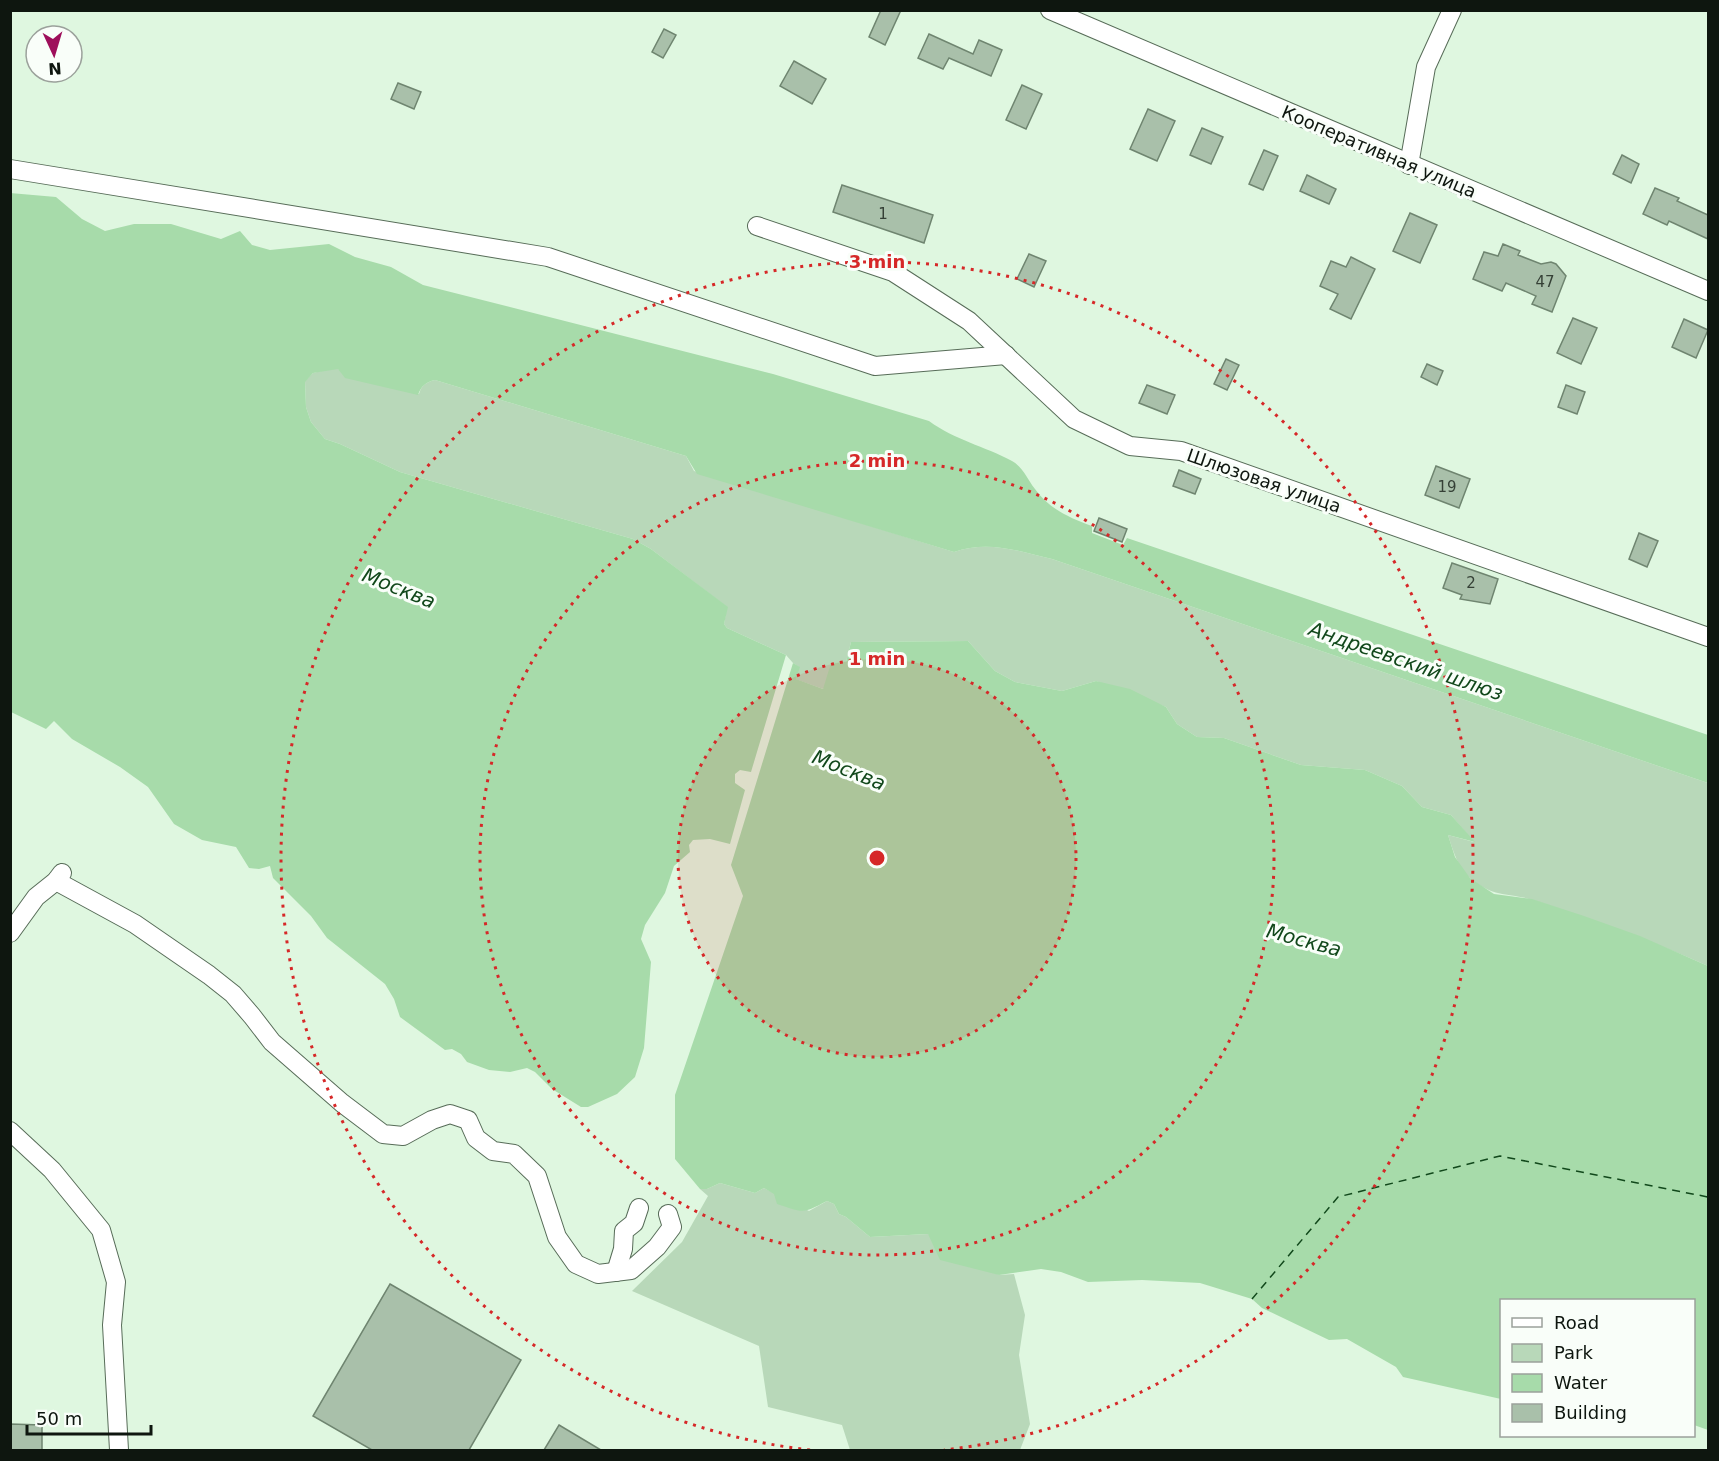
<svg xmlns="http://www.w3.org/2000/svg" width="1719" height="1461" font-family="'DejaVu Sans',sans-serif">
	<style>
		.green { fill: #b8d8b9 }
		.water { fill: #a7dbaa }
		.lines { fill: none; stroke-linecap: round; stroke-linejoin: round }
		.ferry { stroke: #11481b; stroke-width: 1.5; stroke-dasharray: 8 6; stroke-linecap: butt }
		.building { fill: #a9c0aa; stroke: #6f8570; stroke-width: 1.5 }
		.street-casing { stroke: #576c58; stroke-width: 20 }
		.street { stroke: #fff; stroke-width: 18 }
		.ring { fill: none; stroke: #d62828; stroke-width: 3; stroke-dasharray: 3 6 }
		.labels { text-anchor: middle; stroke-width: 6; stroke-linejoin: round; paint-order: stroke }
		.number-label { font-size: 15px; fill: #354036 }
		.street-label { font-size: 18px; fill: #0e160f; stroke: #f9fef9 }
		.water-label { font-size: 20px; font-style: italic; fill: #11481b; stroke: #f9fef9 }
		.centre { fill: #d62828; stroke: #f9fef9; stroke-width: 3 }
		.ring-label { font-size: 18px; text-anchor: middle; font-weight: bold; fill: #d62828; stroke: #f9fef9; stroke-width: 6; stroke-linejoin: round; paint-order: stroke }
	</style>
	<rect width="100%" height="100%" fill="#dff7e0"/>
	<!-- green -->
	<g class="green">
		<path d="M329 369H338L419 394C421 386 426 382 435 380L686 456 694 471 954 552C989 540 1017 551 1052 559L1708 783V966C1652 941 1595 920 1536 901 1510 892 1496 899 1471 879 1458 868 1453 851 1448 835L1474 842 1451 815 1422 807 1402 786 1365 770 1301 765 1224 738 1197 737 1177 724 1166 707 1096 681 1062 691 1015 682 995 671 968 641 851 642 846 662 823 689 795 679 799 667 793 663 786 655 727 628 724 624 727 607 651 549 633 539 400 472 340 444 325 439 311 422 306 407 305 381 313 373Z"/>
		<polygon points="720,1183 755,1193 764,1188 809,1211 827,1201 834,1204 839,1214 846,1217 870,1237 928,1234 999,1275 1014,1274 1025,1315 1019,1355 1030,1424 1020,1450 850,1450 842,1425 768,1407 759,1346 632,1291 682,1242 708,1196 700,1189 707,1189"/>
	</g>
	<!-- water -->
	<g class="water">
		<path d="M10 193 56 197 82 219 105 231 134 224H171L221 239 240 231 252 245 270 250 329 244 355 257 391 267 423 285 773 374 929 421C955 440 984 446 1012 461 1024 468 1027 479 1035 489 1049 509 1070 518 1092 526V533L1123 545 1127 538 1708 735V783L1052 559C1017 551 989 540 954 552L697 474 686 456 435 380C426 382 421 386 418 395L345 378 338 369 313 373 305 382 306 407 311 422 325 439 340 444 400 472 633 539 651 549 728 607 724 624 727 628 786 655 751 772 740 770 735 774V783L745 790 730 844 710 839 693 840 689 845 690 852 674 866 665 893 645 925 641 939 651 962 644 1048 635 1077 617 1094 588 1107H581L552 1089 535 1072 527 1068 510 1072 489 1070 467 1062 461 1054 452 1049 445 1050 400 1017 394 999 385 984 327 938 311 916 273 878 270 866 259 869 249 868 236 847 202 840 174 824 148 787 120 767 72 739 54 721 46 729 11 712Z"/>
		<path d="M968 641 995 671 1015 682 1062 691 1096 681 1130 689 1166 707 1177 724 1197 737 1224 738 1301 765 1365 770 1402 786 1422 807 1451 815 1475 842 1448 835 1455 857 1470 878 1494 894 1532 899 1584 916 1640 936 1708 966V1430L1694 1425V1300H1502L1501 1399 1403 1377 1396 1367 1347 1339 1329 1340 1262 1308 1252 1299 1200 1283 1142 1280 1088 1282 1061 1272 1041 1269 999 1275 940 1260 928 1234 870 1237 846 1217 839 1214 834 1204 827 1201C802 1214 804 1213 777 1204L774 1194 764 1188 755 1193 720 1183 707 1189H700L675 1159V1095L743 896 731 865 793 663 800 667 796 679 823 689 831 663 846 662 851 642Z"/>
	</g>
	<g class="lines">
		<!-- ferry -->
		<polyline class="ferry" points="1252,1299 1338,1197 1500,1156 1708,1197"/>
	</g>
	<!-- building -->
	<g class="building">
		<polygon points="881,10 901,10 885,45 869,37"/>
		<polygon points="664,29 676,35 663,58 652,52"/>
		<polygon points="929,34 973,54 979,40 1002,50 991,76 949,58 943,69 918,58"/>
		<polygon points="794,61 826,79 812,104 780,86"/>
		<polygon points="398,83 421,92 414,109 391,99"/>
		<polygon points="1022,85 1042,94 1026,129 1006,120"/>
		<polygon points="1148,109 1175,121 1157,161 1130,149"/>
		<polygon points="1202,128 1223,137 1211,164 1190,155"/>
		<polygon points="1264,150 1278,156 1263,190 1249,184"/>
		<polygon points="1622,155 1639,164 1631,183 1613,174"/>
		<polygon points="1307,175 1336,189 1329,204 1300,191"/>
		<polygon points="842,185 933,215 924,243 833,212"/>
		<polygon points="1655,188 1679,198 1677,201 1708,215 1708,239 1669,221 1667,225 1643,214"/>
		<polygon points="1410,213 1437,225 1420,263 1393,251"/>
		<polygon points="1503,244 1520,251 1518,255 1541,264 1551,262 1556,264 1566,276 1552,312 1532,304 1536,296 1506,283 1502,291 1473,279 1484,252 1498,256"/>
		<polygon points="1029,254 1046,261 1034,287 1017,279"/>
		<polygon points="1351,257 1375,269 1351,319 1330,309 1338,294 1320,286 1331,261 1346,267"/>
		<polygon points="1573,318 1597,328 1581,364 1557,353"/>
		<polygon points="1684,319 1708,330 1696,358 1672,347"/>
		<polygon points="1226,359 1239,365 1227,390 1214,384"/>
		<polygon points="1427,364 1443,371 1437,385 1421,377"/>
		<polygon points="1147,385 1175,395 1167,414 1139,403"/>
		<polygon points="1566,385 1585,392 1577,414 1558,407"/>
		<polygon points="1436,466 1470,479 1459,508 1425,495"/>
		<polygon points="1179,470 1201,479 1195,494 1173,486"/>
		<polygon points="1099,518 1127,529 1122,542 1094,531"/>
		<polygon points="1639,533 1658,541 1647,567 1629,559"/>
		<polygon points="1452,563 1498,579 1490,604 1460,599 1462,595 1443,588"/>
		<polygon points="390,1284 521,1360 469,1450 372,1450 313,1416"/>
		<polygon points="10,1424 42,1425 42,1450 10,1450"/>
		<polygon points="559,1425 601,1450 544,1450"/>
	</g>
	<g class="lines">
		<!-- street casing -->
		<g class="street-casing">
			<g id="street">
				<polyline points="1050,10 1708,291"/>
				<polyline points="1409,165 1426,67 1452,10"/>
				<polyline points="10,169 548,257 875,366 1006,355"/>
				<polyline points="757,226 893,272 969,321 1074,419 1130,446 1181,451 1708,637"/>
				<polyline points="56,881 135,924 209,975 233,994 252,1016 272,1042 342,1103 383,1134 403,1136 432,1120 450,1114 468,1120 476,1138 493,1151 514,1154 537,1176 557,1237 576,1264 598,1274 631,1270 657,1247 672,1227 668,1214"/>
				<polyline points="10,933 36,897 56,881 62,873"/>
				<polyline points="10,1131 52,1170 101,1230 116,1282 112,1325 119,1450"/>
				<polyline points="616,1272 623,1249 624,1231 634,1223 639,1208"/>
			</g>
		</g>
		<!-- street -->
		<use href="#street" class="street"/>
	</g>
	<!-- distance rings -->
	<circle cx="877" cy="858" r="199" fill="#d62828" fill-opacity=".12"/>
	<g class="ring">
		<circle cx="877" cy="858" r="199"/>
		<circle cx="877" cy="858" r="397"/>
		<path d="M810 1450A596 596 0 1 1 944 1450"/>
	</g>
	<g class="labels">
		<!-- number labels -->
		<g class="number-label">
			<text x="883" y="219">1</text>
			<text x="1545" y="287">47</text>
			<text x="1447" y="492">19</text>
			<text x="1471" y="588">2</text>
		</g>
		<!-- street labels -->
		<g class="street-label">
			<text transform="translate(1379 152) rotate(23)" y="6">Кооперативная улица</text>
			<text transform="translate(1264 481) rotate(19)" y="6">Шлюзовая улица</text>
		</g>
		<!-- water labels -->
		<g class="water-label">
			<text transform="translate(399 588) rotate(22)" y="7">Москва</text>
			<text transform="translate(1406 661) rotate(19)" y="7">Андреевский шлюз</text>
			<text transform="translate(849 770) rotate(22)" y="7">Москва</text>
			<text transform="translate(1304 940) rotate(15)" y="7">Москва</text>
		</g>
	</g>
	<circle cx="877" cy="858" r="9" class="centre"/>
	<g class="ring-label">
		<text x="877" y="268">3 min</text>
		<text x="877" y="467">2 min</text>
		<text x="877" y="665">1 min</text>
	</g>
	<!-- border -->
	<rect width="1719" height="1461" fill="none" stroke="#0e160f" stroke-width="24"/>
	<!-- legend -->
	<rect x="1500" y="1299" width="195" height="138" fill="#f9fef9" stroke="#9ba19b" stroke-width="1.5"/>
	<rect x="1512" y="1318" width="30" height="9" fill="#ffffff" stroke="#9ba19b" stroke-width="1.5"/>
	<text x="1554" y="1329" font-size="18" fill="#0e160f">Road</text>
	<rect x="1512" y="1344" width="30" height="18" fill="#b8d8b9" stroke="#9ba19b" stroke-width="1.5"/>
	<text x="1554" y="1359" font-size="18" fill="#0e160f">Park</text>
	<rect x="1512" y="1374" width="30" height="18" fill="#a7dbaa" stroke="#9ba19b" stroke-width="1.5"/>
	<text x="1554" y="1389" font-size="18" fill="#0e160f">Water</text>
	<rect x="1512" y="1404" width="30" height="18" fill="#a9c0aa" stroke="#9ba19b" stroke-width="1.5"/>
	<text x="1554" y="1419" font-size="18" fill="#0e160f">Building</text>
	<!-- north arrow -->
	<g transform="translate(54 54) rotate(176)"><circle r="28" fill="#f9fef9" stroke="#9ba19b" stroke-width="1.5"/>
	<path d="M0-4.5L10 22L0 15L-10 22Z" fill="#9e0f5b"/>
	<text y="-9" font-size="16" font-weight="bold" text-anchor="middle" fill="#0e160f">N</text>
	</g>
	<!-- scale -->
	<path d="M27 1425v9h124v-9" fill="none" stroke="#0e160f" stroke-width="3"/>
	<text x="36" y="1425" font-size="18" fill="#0e160f" stroke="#f9fef9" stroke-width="4.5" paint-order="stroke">50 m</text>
</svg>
